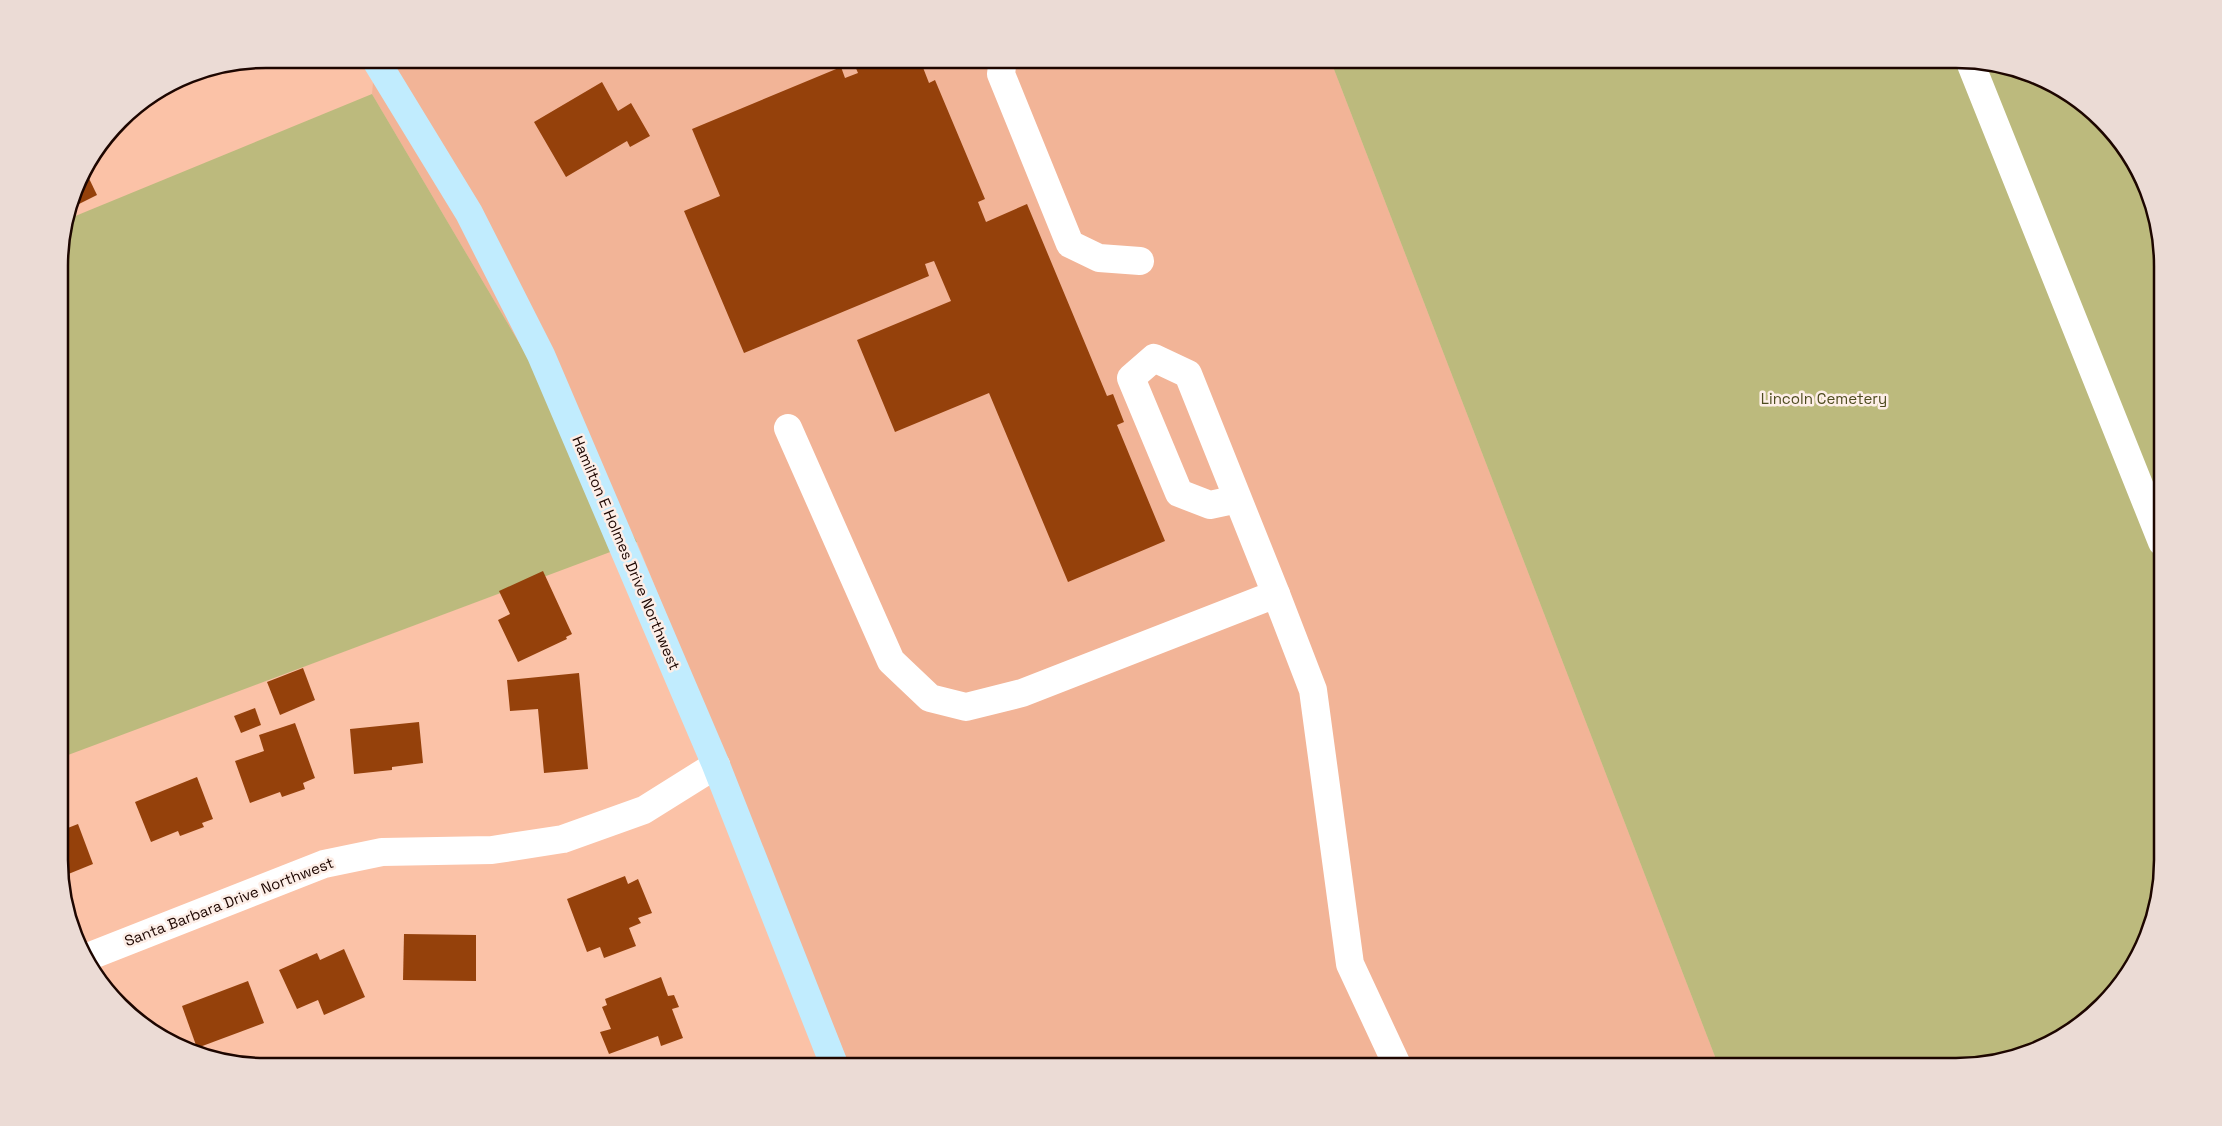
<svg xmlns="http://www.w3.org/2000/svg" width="2222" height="1126" font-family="'Space Grotesk',sans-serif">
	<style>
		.built { fill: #f2b497 }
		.green { fill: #bcba7d }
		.building { fill: #95410b }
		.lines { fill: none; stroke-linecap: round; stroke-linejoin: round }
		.minor { stroke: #fff; stroke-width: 28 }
		.major { stroke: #c1ecfe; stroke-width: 28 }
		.labels { text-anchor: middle; stroke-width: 5; stroke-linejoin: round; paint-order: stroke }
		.park-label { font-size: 15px; fill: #4d4b1f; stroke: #fdeee7 }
		.street-label { font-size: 15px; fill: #1d0600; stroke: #fdeee7 }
		.rim { fill: none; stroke: #1d0600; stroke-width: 2.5 }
	</style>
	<rect width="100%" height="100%" fill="#fbc2a7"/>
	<!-- built -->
	<polygon class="built" points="375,59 1330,59 1719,1067 850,1067 637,542 372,94"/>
	<!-- green -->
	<g class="green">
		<polygon points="1330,59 1956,59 2048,80 2121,140 2148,187 2162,239 2163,861 2142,952 2112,997 2072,1032 2023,1056 1970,1067 1719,1067"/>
		<polygon points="372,94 637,542 60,758 59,252 68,219"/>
	</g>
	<!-- building -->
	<g class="building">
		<polygon points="852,59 936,59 922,65 929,83 935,80 985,199 978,202 986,222 1027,204 1107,396 1113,394 1124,422 1117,425 1165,541 1068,582 989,393 895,432 857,340 951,301 934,261 925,264 929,276 744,353 684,211 720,196 692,129 841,67 845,78 858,73"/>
		<polygon points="602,82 618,111 631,103 650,136 630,147 627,141 566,177 534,122"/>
		<polygon points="84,168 97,195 71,208 80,174"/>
		<polygon points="543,571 572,634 566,637 567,639 518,662 498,620 510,614 499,591"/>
		<polygon points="303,668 315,700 280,715 267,682"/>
		<polygon points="579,673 588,769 544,773 538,709 510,711 507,680"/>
		<polygon points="255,708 261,725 241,733 234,716"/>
		<polygon points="419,722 423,763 392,767 392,770 354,774 350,729"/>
		<polygon points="295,723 315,778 303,783 305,789 282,797 280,792 250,803 235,761 264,751 259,735"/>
		<polygon points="197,777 213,819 202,823 204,827 180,836 178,831 151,842 135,802"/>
		<polygon points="78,824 93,864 61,877 60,831"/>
		<polygon points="625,876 628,884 638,879 652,913 638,918 641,923 629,928 636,946 604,958 600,947 587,952 567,899"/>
		<polygon points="404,934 476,935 476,981 403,980"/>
		<polygon points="344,949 365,997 324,1015 318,1000 297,1009 279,970 317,953 320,960"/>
		<polygon points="661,977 668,996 674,995 679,1007 672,1009 683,1038 661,1046 658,1036 609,1054 600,1032 611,1029 602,1007 607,1005 605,999"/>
		<polygon points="248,981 264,1023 197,1048 182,1006"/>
	</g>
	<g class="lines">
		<!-- minor -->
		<g class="minor">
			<polyline points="1003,59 1001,74 1070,244 1099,258 1140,261"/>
			<polyline points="1970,62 2162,542"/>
			<polyline points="788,428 891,661 930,698 966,707 1022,693 1276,594 1313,690 1350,964 1398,1067"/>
			<polyline points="1238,499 1210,505 1179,493 1131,378 1154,358 1188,374 1276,594"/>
			<polyline points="85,958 324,864 382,852 492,850 563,839 644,810 716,765"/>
		</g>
		<!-- major -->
		<polyline class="major" points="375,59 469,213 541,355 716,765 835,1067"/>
	</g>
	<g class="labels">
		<!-- park labels -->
		<g class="park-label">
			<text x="1824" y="404">Lincoln Cemetery</text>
		</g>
		<!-- street labels -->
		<g class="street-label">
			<text transform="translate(626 553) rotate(67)" y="5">Hamilton E Holmes Drive Northwest</text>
			<text transform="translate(229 902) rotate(-21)" y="5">Santa Barbara Drive Northwest</text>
		</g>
	</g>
	<!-- crop -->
	<path d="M0 0H2222V1126H0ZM266 68H1956A198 198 0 0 1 2154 266V860A198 198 0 0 1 1956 1058H266A198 198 0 0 1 68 860V266A198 198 0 0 1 266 68Z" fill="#ebdbd5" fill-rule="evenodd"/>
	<path class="rim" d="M266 68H1956A198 198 0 0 1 2154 266V860A198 198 0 0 1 1956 1058H266A198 198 0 0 1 68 860V266A198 198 0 0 1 266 68Z"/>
</svg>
